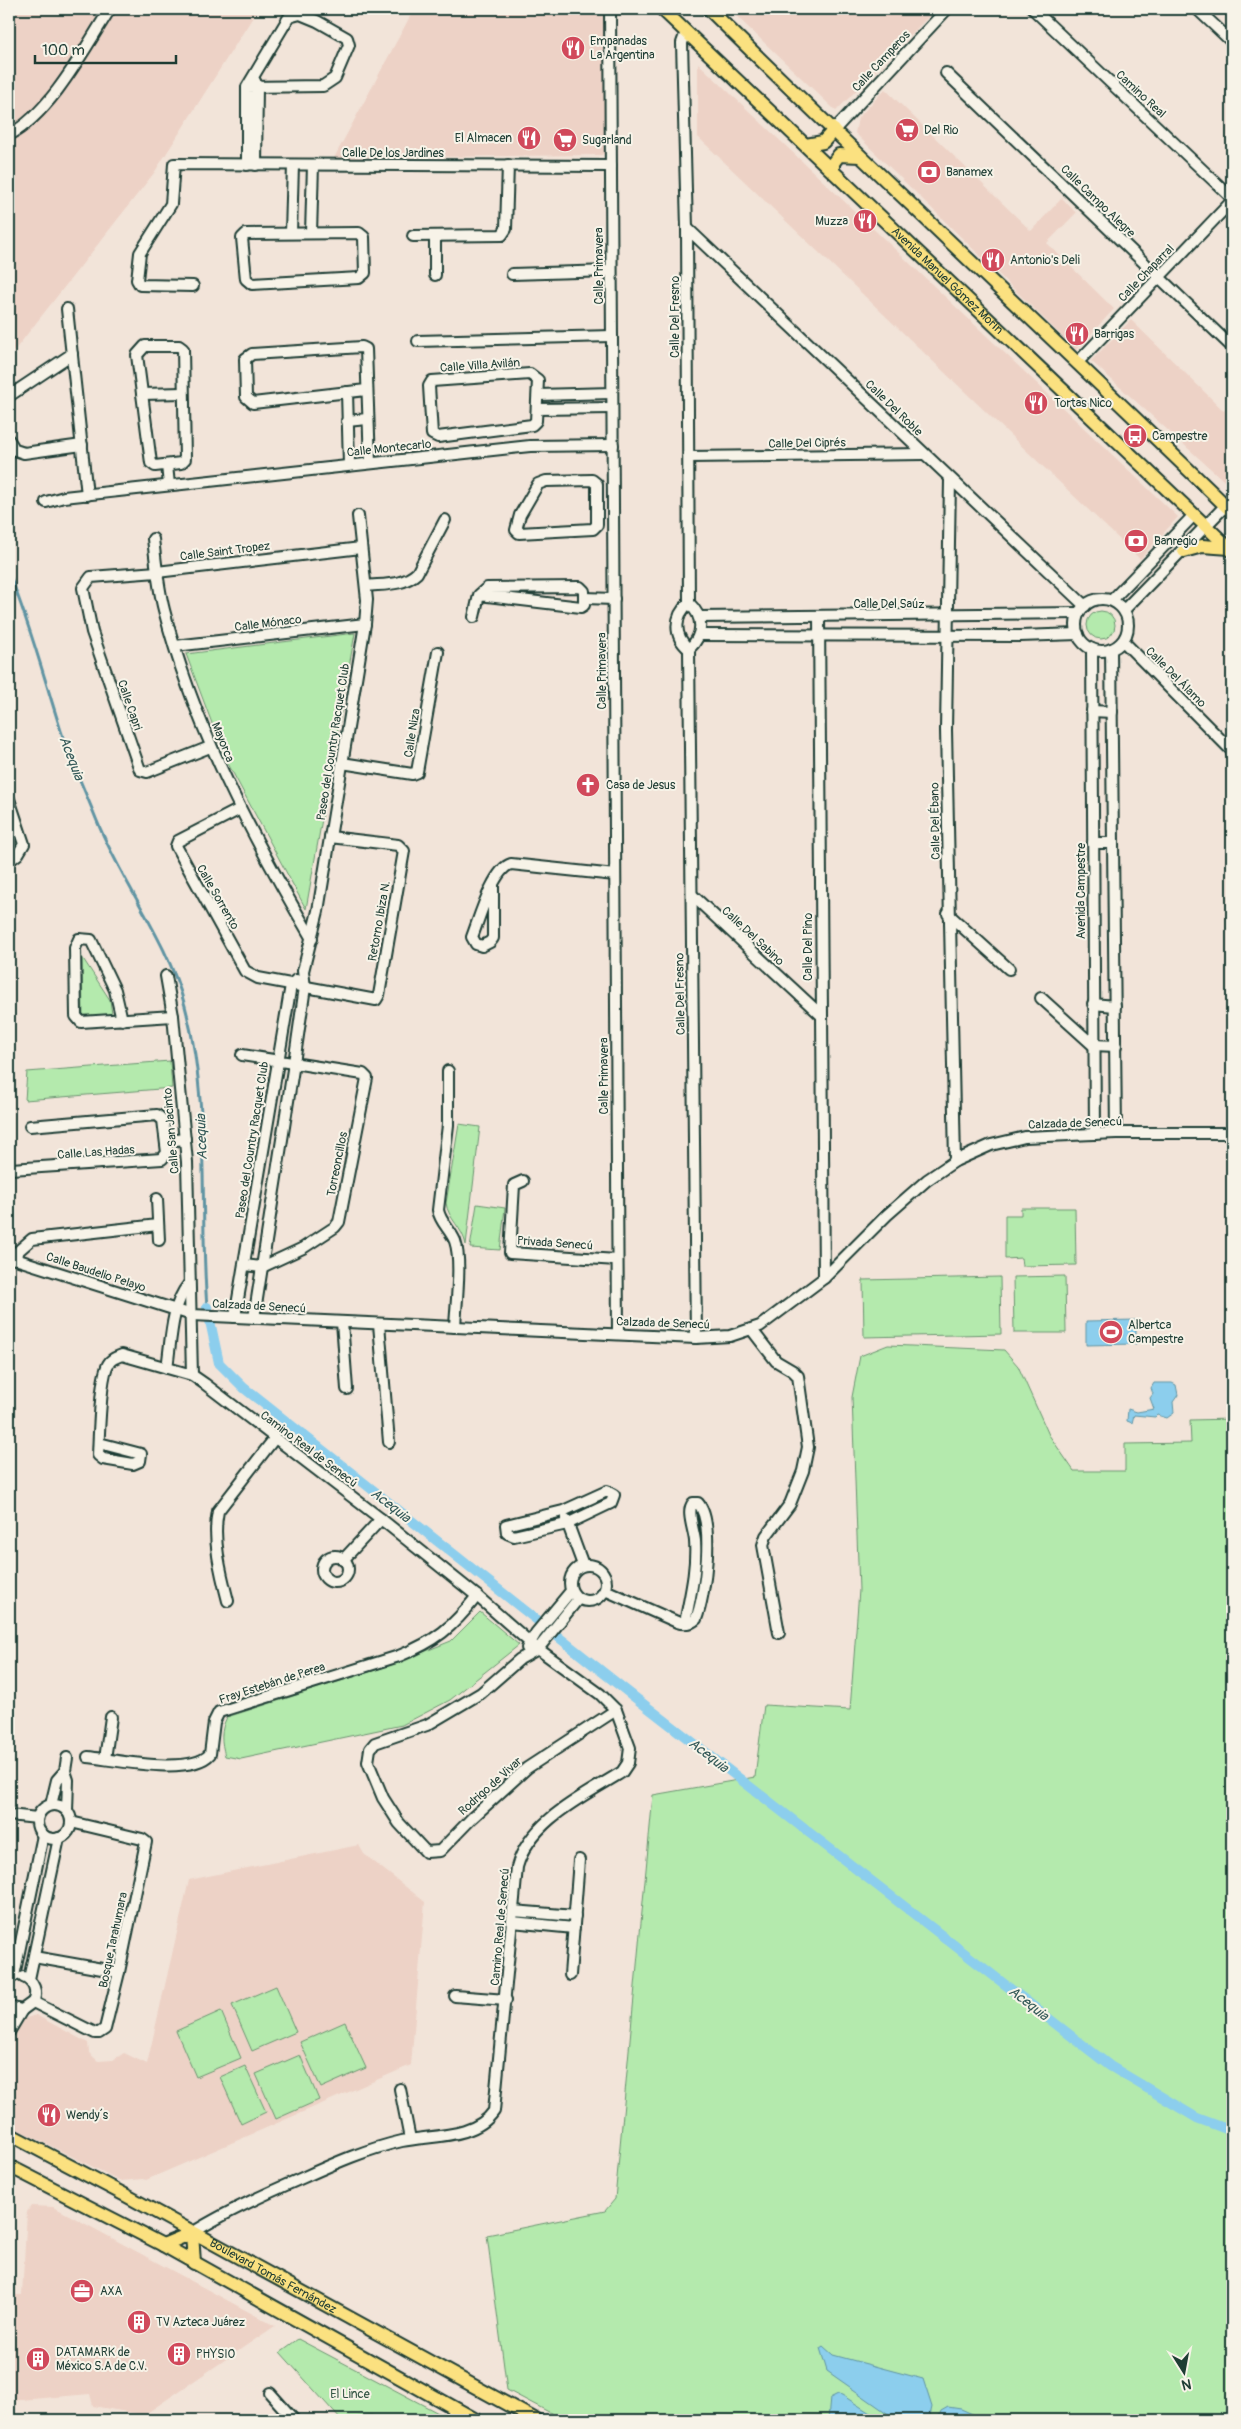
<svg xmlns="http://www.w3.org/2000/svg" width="1241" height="2429" font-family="Pangolin,sans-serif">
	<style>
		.built { fill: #edd2c6 }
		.green { fill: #b4eaad; stroke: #6a9470 }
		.water { fill: #8cceed; stroke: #6094a3 }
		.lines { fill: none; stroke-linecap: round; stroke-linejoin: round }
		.stream { stroke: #6094a3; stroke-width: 3 }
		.canal { stroke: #8cceed; stroke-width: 10 }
		.minor-casing { stroke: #1f3d34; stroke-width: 14 }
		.major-casing { stroke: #1f3d34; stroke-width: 16 }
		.minor { stroke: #f7f3e8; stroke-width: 10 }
		.major { stroke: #fbe180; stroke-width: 12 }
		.labels { text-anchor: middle; stroke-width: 4; stroke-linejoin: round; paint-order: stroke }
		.poi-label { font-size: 12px; fill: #1f3d34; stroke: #f7f3e8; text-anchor: start }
		.street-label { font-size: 12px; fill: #1f3d34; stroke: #f7f3e8 }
		.park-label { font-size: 12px; fill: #355746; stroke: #f7f3e8 }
		.water-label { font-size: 14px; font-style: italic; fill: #355a59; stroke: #f7f3e8 }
	</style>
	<rect width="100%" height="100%" fill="#f2e4d9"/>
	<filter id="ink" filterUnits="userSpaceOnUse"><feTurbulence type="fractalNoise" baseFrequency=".02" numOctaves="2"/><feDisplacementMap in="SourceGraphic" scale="10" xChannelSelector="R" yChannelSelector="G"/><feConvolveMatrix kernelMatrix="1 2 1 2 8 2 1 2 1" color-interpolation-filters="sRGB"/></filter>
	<g filter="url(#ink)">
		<!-- built -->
		<g class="built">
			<polygon points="9,9 258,9 154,173 14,351 9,355"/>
			<polygon points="414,9 604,9 606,153 601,155 334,158"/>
			<polygon points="729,9 936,9 836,111"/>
			<polygon points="698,63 1178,517 1140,559 698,137"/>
			<polygon points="885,89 1031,231 1062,198 1076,213 1047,243 1114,309 1076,350 855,133 858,118"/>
			<polygon points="1131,320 1224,411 1228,406 1232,410 1232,488 1091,361"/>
			<polygon points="359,1845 364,1854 425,1902 411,2065 146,2180 142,2179 121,2181 9,2125 9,2047 23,2019 36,2015 88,2043 89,2053 98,2061 113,2060 124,2053 147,2064 189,1880"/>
			<polygon points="31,2206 54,2207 275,2326 144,2415 93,2406 90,2394 9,2401 9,2295 22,2295 27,2212"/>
		</g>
		<!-- green -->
		<g class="green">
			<circle cx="1101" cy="625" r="14"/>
			<polygon points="355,633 306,909 225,758 186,654"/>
			<polygon points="9,818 16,837 15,849 9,854"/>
			<polygon points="82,957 110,1000 112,1014 83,1017"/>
			<polygon points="170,1061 172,1088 25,1100 27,1072"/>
			<path d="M459 1124 480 1127 466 1245C463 1228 448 1219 446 1203Z"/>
			<polygon points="477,1204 505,1208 500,1250 470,1248"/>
			<polygon points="1021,1208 1075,1208 1076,1265 1022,1266 1021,1258 1005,1259 1005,1215 1021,1215"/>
			<polygon points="1065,1276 1066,1333 1014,1333 1013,1277"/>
			<polygon points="1000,1277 1001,1334 864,1337 863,1280"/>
			<polygon points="888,1345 1004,1350 1018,1366 1049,1435 1074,1471 1125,1471 1125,1444 1191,1443 1190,1420 1232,1419 1232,2420 564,2420 507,2390 487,2235 605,2211 615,2199 653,1795 755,1777 764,1705 850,1710 859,1590 852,1397 860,1356"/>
			<path d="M480 1612 519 1645 450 1700 402 1725 241 1759 225 1756C221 1741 220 1731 227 1717L391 1665 451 1641Z"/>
			<polygon points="276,1986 296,2032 252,2051 232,2005"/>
			<polygon points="221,2011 241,2058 196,2077 176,2031"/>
			<polygon points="345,2022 366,2068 321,2088 300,2042"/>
			<polygon points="300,2055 319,2100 276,2119 256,2074"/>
			<polygon points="245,2066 266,2112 241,2124 220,2077"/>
			<polygon points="298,2339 442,2415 438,2420 381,2420 371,2415 341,2420 280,2352"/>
		</g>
		<!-- water -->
		<g class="water">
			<polygon points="1136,1320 1136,1344 1086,1345 1086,1321"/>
			<polygon points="1154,1383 1172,1383 1176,1385 1178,1395 1173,1402 1174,1413 1167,1418 1157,1415 1155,1417 1134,1415 1132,1423 1127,1421 1128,1409 1137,1412 1154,1409 1150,1398 1153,1394 1151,1388"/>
			<polygon points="823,2346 833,2355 923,2379 932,2407 929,2420 897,2420 827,2371 820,2348"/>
			<polygon points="838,2394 842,2395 881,2420 828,2420 830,2398"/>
			<polygon points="948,2407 961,2409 986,2420 937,2420 941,2411"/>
		</g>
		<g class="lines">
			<!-- stream -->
			<path class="stream" d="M9 573C30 624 44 678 61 731 71 761 85 791 97 821 123 885 167 939 185 1006 211 1104 199 1207 207 1307"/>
			<!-- canal -->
			<polyline class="canal" points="207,1307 219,1363 244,1388 633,1696 1110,2066 1197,2118 1232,2131"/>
			<!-- minor casing -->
			<g class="minor-casing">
				<g id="minor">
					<polyline points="610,9 618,1334"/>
					<polyline points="1033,9 1232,198"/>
					<polyline points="1197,9 1232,42"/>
					<path d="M686 32 682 43 687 228 689 603C704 617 704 635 689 649L696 1338"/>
					<polyline points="946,73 1232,347"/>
					<polyline points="255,81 257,87 256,165"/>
					<polyline points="834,130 947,9"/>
					<path d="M9 135C51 113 85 48 110 9"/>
					<polyline points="247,165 247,87 289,17 300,14 317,21 347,38 349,45 335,78 323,86 247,87"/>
					<polyline points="687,228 1085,606"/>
					<polyline points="291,233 293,165"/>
					<polyline points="311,233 313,165"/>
					<polygon points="359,233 364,237 365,273 359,278 252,284 246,279 242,238 246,234"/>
					<polyline points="413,236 502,235 506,229 508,165"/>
					<polyline points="435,236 435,275"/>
					<polyline points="512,274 611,271"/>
					<polyline points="193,286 140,285 137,280 140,253 171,204 174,164 611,166"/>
					<polyline points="67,309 87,495"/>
					<polyline points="418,341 612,336"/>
					<polygon points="145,346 179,346 183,349 185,459 181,463 155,466 151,463 137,355"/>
					<polyline points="1078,362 1232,201"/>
					<polygon points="530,374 538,380 536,421 532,425 438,437 432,434 429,386 432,381"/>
					<polyline points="366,390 253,403 246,397 245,359 252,354 362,347 366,349 370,463"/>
					<polyline points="347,392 349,465"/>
					<polyline points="142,394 183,393"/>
					<polyline points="538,395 612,393"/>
					<polyline points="9,396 72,354"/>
					<polyline points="537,409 612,408"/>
					<polyline points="347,421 367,419"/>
					<polyline points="9,440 15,450 24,453 82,445"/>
					<polyline points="689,457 924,454"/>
					<polyline points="167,465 169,485"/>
					<polygon points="592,480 597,484 597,525 593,529 519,533 516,530 520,515 538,484 546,481"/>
					<polyline points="950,480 946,730 955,1161"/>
					<polyline points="46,502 64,497 530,446 613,445"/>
					<path d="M153 539C156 563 158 587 164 610 194 727 251 835 312 939"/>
					<path d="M366 586C384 584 403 586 417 573L445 520"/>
					<polyline points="585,598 614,599"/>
					<circle cx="1102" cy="625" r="26"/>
					<polyline points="1112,600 1194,515"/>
					<path d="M689 603C674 616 673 636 689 649"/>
					<polyline points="1124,610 1226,505"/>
					<polyline points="474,617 479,595 487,588 580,587 584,591 584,605 581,607 479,595"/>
					<polyline points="699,617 1079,613"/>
					<polyline points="819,617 824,1278"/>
					<polyline points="699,635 1020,636 1078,634"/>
					<polyline points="1123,641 1232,751"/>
					<polyline points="175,646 365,624"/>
					<polyline points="1092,649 1095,1134"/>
					<polyline points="1111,649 1116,1133"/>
					<polyline points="1092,711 1112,712"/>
					<polyline points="210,747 147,772 140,770 92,632 83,588 91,577 157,572 361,548"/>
					<polyline points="342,763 412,774 417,772 438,652"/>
					<polyline points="9,799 24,844 18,854 9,861"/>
					<polyline points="240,809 178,841 176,846 245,971 258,978 376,1000 379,995 404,851 398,845 330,837"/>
					<polyline points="1093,843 1113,843"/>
					<path d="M493 885V938L490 942 482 946 476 944 472 937C479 919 493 869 511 864L615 875"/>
					<polyline points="692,895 821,1015"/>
					<polyline points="948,914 1009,969"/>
					<polyline points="166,976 173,1016 187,1162 192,1375"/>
					<polyline points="1041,998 1093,1045 1116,1046"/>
					<polyline points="1093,1004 1115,1006"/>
					<polyline points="122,1020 115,990 91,940 79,939 75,948 76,1016 81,1022 173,1016"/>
					<polyline points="242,1055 363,1074 367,1078 339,1222 335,1227 303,1248 262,1267 244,1265"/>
					<path d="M448 1071V1125L438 1210C440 1222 450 1229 455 1241 462 1261 456 1304 455 1327"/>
					<polyline points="166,1141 185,1139"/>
					<polyline points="11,1169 162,1159 167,1153 163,1120 157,1115 30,1126"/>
					<polyline points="523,1181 514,1185 510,1253 617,1260"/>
					<polyline points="157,1199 159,1240"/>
					<polyline points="9,1257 192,1315 696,1338 730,1336 760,1326 824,1278 887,1215 927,1180 955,1161 991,1145 1025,1137 1116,1133 1232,1133"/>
					<polyline points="16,1259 17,1252 32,1239 158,1225"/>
					<polyline points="235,1317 291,985 296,980"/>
					<polyline points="254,1318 294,1063 305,987 303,971 318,911 365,624 367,600 358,516"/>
					<polyline points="342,1322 347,1389"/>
					<polyline points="379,1324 389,1442"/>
					<polyline points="752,1330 776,1361 793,1371 798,1376 808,1447 803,1471 790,1504 766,1536 763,1545 779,1633"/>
					<path d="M167 1368C171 1342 171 1306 188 1285"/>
					<path d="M99 1443 141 1454 140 1461 133 1464 103 1459 98 1455C99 1438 100 1374 109 1363 112 1358 117 1357 122 1355L192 1375 205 1384 381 1519 477 1596 534 1646 600 1694 616 1710 630 1748 628 1763 622 1772C584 1796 530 1820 517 1867L494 2111C475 2139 431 2135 402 2141 367 2149 335 2163 302 2178 265 2194 227 2211 192 2233"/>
					<polygon points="607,1491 614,1495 611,1503 567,1524 514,1536 507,1533 506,1525 563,1511"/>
					<polyline points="566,1519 583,1565"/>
					<circle cx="335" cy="1569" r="13"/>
					<polyline points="343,1560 381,1519"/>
					<circle cx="588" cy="1583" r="18"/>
					<path d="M605 1590 677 1622C683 1624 691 1624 696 1619 705 1597 715 1522 698 1503H693C686 1511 694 1530 695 1541 697 1569 690 1596 685 1623"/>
					<polyline points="578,1599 538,1649 520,1659 481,1693 427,1725 375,1743 370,1749 368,1762 383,1798 399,1823 426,1852 440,1851 472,1818 527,1768 616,1710"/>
					<path d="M228 1601C221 1574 212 1539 218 1511L274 1439"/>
					<polyline points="527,1648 536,1633 571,1591"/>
					<path d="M88 1757C116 1760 191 1776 210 1754L214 1722 219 1712 399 1656C436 1641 452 1628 477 1596"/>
					<polyline points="105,1759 111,1717"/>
					<polyline points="65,1771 68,1780 67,1811"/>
					<polyline points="51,1805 57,1780 65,1771 67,1758"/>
					<circle cx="54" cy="1822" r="17"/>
					<polyline points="9,1815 37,1818"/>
					<polyline points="513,1911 575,1916"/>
					<polyline points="512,1922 574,1928"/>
					<polyline points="34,1957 119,1972"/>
					<polyline points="570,1975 579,1860"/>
					<polyline points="14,1976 43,1835"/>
					<polyline points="29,1979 59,1838"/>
					<polyline points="455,1996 506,2000"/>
					<polyline points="33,2002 95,2033 99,2033 105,2029 119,1972 146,1842 142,1839 71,1822"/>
					<path d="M9 2007 22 2010 33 2002C38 1992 34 1981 23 1977"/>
					<polyline points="9,2032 22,2010"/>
					<polyline points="400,2089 410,2139"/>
					<polyline points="270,2393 294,2420"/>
					<polyline points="449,2420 456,2409"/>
				</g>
			</g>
			<!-- major casing -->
			<g class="major-casing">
				<g id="major">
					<path id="s1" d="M662 9 1232 551"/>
					<path d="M709 9C881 179 1059 343 1232 512"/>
					<polyline points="806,145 823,142 834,130"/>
					<polyline points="833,171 833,163 839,155 860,156"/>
					<polyline points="1184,551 1202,546 1230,548"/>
					<path id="s2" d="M9 2134 127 2196 536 2420"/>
					<polyline points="9,2166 163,2245 476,2420"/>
					<polyline points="163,2245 192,2233 194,2263"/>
				</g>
			</g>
			<!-- minor -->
			<use href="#minor" class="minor"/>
			<!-- major -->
			<use href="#major" class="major"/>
		</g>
	</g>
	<!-- icons -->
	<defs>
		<g id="restaurant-disc" transform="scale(1.25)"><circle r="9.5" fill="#d1495b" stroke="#f7f3e8"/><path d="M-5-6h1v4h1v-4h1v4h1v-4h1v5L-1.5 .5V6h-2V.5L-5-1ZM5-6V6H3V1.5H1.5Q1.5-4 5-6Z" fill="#fff"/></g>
		<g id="supermarket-disc" transform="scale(1.25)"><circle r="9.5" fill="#d1495b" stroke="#f7f3e8"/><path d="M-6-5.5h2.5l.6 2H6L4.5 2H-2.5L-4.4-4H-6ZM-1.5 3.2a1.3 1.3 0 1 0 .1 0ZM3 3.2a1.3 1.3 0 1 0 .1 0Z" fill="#fff"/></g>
		<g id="bank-disc" transform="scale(1.25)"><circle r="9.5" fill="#d1495b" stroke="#f7f3e8"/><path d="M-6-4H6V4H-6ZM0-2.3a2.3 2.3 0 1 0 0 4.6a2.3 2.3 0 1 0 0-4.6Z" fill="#fff"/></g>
		<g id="bus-disc" transform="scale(1.25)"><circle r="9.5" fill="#d1495b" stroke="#f7f3e8"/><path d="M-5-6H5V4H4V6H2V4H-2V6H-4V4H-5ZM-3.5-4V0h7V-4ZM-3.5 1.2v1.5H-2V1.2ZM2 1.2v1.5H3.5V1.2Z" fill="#fff"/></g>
		<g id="church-disc" transform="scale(1.25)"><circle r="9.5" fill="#d1495b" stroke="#f7f3e8"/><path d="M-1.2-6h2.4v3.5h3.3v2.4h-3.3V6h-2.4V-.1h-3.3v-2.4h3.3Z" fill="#fff"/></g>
		<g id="stadium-disc" transform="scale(1.25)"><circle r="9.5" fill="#d1495b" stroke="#f7f3e8"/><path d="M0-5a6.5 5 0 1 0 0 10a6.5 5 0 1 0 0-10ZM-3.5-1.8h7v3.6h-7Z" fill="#fff"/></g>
		<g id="office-disc" transform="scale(1.25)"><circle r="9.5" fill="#d1495b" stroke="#f7f3e8"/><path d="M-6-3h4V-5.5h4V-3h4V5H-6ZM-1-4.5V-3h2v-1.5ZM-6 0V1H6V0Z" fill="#fff"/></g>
		<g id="building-disc" transform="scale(1.25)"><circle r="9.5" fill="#d1495b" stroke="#f7f3e8"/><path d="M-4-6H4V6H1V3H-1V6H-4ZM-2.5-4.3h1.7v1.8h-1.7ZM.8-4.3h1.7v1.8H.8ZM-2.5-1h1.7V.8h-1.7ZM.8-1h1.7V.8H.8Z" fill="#fff"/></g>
	</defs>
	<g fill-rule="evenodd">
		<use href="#restaurant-disc" x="573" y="48"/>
		<use href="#supermarket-disc" x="907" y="130"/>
		<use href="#restaurant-disc" x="529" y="138"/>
		<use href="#supermarket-disc" x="565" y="140"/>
		<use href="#bank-disc" x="929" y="172"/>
		<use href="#restaurant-disc" x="865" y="221"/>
		<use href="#restaurant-disc" x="993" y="260"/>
		<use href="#restaurant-disc" x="1077" y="334"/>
		<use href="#restaurant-disc" x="1036" y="403"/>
		<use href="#bus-disc" x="1135" y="436"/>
		<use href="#bank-disc" x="1136" y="541"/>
		<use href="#church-disc" x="588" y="785"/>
		<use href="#stadium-disc" x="1111" y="1332"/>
		<use href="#restaurant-disc" x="49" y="2115"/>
		<use href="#office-disc" x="82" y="2291"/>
		<use href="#building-disc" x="139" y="2322"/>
		<use href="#building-disc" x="179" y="2354"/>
		<use href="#building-disc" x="38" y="2359"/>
	</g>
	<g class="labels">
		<!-- poi labels -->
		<g class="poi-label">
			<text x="590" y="45">Empanadas<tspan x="590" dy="14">La Argentina</tspan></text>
			<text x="924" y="134">Del Rio</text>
			<text x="512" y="142" text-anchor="end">El Almacen</text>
			<text x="582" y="144">Sugarland</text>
			<text x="946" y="176">Banamex</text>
			<text x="848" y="225" text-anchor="end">Muzza</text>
			<text x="1010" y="264">Antonio's Deli</text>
			<text x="1094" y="338">Barrigas</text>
			<text x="1054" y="407">Tortas Nico</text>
			<text x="1152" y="440">Campestre</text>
			<text x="1154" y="545">Banregio</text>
			<text x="606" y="789">Casa de Jesus</text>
			<text x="1128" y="1329">Albertca<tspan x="1128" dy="14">Campestre</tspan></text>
			<text x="66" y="2119">Wendy´s</text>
			<text x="100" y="2295">AXA</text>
			<text x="156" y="2326">TV Azteca Juárez</text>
			<text x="56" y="2356">DATAMARK de<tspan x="56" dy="14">México S.A de C.V.</tspan></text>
			<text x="196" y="2358">PHYSIO</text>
		</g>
		<!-- street labels -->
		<g class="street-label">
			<text transform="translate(881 61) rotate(-47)" y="4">Calle Camperos</text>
			<text transform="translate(1141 94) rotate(43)" y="4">Camino Real</text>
			<text x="393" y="157">Calle De los Jardines</text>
			<text transform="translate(1098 201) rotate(44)" y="4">Calle Campo Alegre</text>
			<text transform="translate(599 266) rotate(-90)" y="4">Calle Primavera</text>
			<text transform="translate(1146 273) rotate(-46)" y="4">Calle Chaparral</text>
			<text dy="4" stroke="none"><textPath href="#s1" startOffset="394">Avenida Manuel Gómez Morín</textPath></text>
			<text transform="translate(675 317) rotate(-90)" y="4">Calle Del Fresno</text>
			<text transform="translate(480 365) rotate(-4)" y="4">Calle Villa Avilán</text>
			<text transform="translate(894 408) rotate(44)" y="4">Calle Del Roble</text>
			<text transform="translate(807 443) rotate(-1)" y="4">Calle Del Ciprés</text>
			<text transform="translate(389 448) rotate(-6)" y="4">Calle Montecarlo</text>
			<text transform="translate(225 551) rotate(-7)" y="4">Calle Saint Tropez</text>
			<text x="889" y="608">Calle Del Saúz</text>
			<text transform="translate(268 623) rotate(-7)" y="4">Calle Mónaco</text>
			<text transform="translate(602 671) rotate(-90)" y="4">Calle Primavera</text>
			<text transform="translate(1176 677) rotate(45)" y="4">Calle Del Álamo</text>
			<text transform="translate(130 705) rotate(71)" y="4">Calle Capri</text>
			<text transform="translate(412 733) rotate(-81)" y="4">Calle Niza</text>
			<text transform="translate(223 742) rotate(68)" y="4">Mayorca</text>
			<text transform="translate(333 742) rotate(-81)" y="4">Paseo del Country Racquet Club</text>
			<text transform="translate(935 821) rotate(-91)" y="4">Calle Del Ébano</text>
			<text transform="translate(1081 891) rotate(-90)" y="4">Avenida Campestre</text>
			<text transform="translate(218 897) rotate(60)" y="4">Calle Sorrento</text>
			<text transform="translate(379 921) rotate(-80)" y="4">Retorno Ibiza N.</text>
			<text transform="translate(753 936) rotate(43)" y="4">Calle Del Sabino</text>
			<text transform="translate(808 947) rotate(-90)" y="4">Calle Del Pino</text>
			<text transform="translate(680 994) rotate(-91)" y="4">Calle Del Fresno</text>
			<text transform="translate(604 1076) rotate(-90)" y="4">Calle Primavera</text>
			<text transform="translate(1075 1123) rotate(-2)" y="4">Calzada de Senecú</text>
			<text transform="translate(171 1131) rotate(-95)" y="4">Calle San Jacinto</text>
			<text transform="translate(252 1140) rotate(-81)" y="4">Paseo del Country Racquet Club</text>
			<text transform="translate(96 1152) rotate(-4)" y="4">Calle Las Hadas</text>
			<text transform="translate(337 1164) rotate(-79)" y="4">Torreoncillos</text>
			<text transform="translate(555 1243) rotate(4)" y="4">Privada Senecú</text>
			<text transform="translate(96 1272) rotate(18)" y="4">Calle Baudelio Pelayo</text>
			<text transform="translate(259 1306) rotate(3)" y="4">Calzada de Senecú</text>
			<text transform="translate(663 1323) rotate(2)" y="4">Calzada de Senecú</text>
			<text transform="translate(309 1449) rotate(37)" y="4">Camino Real de Senecú</text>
			<text transform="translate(272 1683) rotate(-18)" y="4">Fray Estebán de Perea</text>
			<text transform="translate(490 1786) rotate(-42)" y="4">Rodrigo de Vivar</text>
			<text transform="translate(500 1927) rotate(-85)" y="4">Camino Real de Senecú</text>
			<text transform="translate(113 1940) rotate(-78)" y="4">Bosque Tarahumara</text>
			<text dy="4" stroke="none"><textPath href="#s2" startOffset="300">Boulevard Tomás Fernández</textPath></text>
		</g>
		<!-- park labels -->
		<g class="park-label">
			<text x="350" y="2398">El Lince</text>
		</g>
		<!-- water labels -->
		<g class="water-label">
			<text transform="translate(72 758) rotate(69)" y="5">Acequia</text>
			<text transform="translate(201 1137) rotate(-92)" y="5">Acequia</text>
			<text transform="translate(391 1505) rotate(38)" y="5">Acequia</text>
			<text transform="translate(709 1755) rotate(38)" y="5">Acequia</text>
			<text transform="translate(1029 2003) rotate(38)" y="5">Acequia</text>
		</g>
	</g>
	<!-- margin -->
	<rect width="1241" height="2429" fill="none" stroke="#f7f3e8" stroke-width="30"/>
	<rect x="15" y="15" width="1211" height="2399" fill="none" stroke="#1f3d34" stroke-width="2" filter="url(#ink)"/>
	<!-- north arrow -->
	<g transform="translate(1184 2372) rotate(169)" stroke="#f7f3e8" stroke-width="4" paint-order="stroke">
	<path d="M0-4L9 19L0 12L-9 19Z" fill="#1f3d34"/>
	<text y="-8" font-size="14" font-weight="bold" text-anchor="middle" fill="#1f3d34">N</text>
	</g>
	<!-- scale -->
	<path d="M35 55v8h141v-8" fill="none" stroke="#1f3d34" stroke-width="2.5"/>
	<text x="42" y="55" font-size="15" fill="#1f3d34" stroke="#f7f3e8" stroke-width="4" paint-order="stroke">100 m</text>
</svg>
